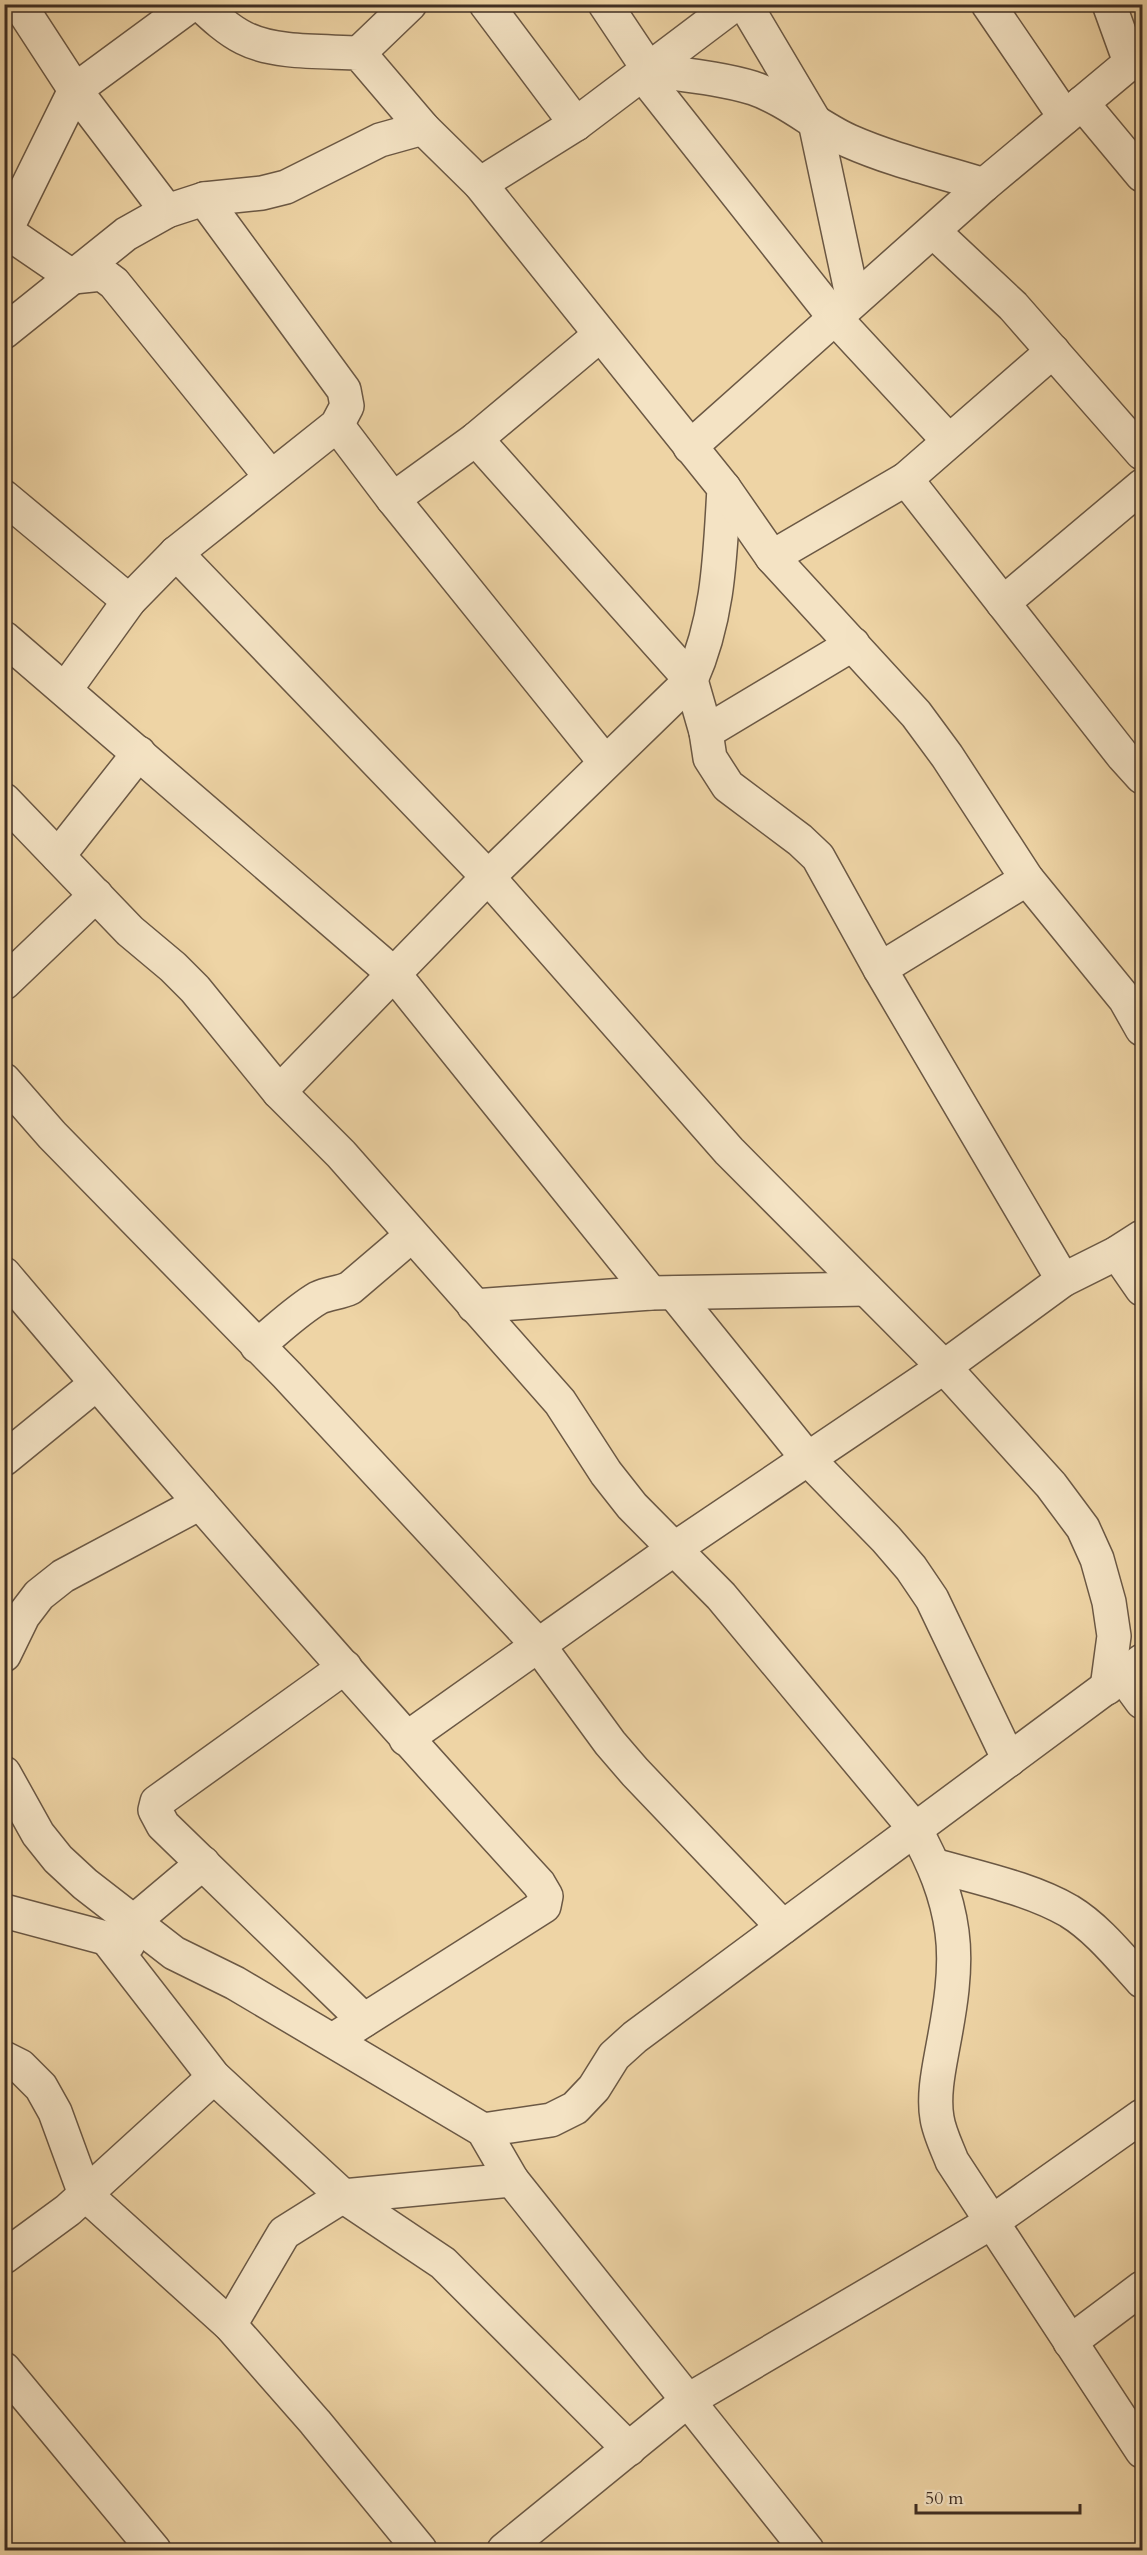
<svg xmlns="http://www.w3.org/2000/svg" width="1147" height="2555" font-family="Cardo,serif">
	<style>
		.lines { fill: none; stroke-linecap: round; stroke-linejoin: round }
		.minor-casing { stroke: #6b5844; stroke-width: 36 }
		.minor { stroke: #f4e3c4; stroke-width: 33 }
	</style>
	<rect width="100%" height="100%" fill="#eed4a5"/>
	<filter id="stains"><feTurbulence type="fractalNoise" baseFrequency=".00333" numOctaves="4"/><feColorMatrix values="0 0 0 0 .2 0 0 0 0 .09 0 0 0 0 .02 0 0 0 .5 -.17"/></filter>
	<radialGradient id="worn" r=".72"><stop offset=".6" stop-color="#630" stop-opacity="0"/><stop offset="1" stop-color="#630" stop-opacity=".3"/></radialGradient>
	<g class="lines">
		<!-- minor casing -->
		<g class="minor-casing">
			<g id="minor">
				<polyline points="19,4 75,90 167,211"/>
				<path d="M200 4C214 17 228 30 244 38 275 54 325 51 359 53L423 128 480 184 724 488C720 555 719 617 691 680L488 877 279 1092"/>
				<polyline points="486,4 576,124"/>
				<path d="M605 4 649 70C684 75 720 78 753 88 788 100 816 126 849 141 892 160 939 171 984 185"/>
				<polyline points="745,4 815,122 853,300"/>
				<polyline points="988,4 1065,117"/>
				<polyline points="1109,4 1130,62"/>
				<polyline points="359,53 410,4"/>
				<polyline points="643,75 835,318 949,441"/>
				<polyline points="1082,103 1142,175"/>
				<polyline points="480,184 576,124 735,4"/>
				<polyline points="4,230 73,277 102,274 114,283 271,477"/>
				<polyline points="6,230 75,90 192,4"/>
				<polyline points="933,231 1013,306 1142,453"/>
				<polyline points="4,332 126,234 167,211 204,199 262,193 286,187 380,140 423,128"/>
				<polyline points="337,425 393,499 605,762"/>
				<polyline points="476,439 691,680 706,732 710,758 728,786 800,840 818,857 880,969 1063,1280"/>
				<polyline points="690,447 984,185 1142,53"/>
				<polyline points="906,479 1123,756 1142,777"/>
				<polyline points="724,488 772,557 906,479 1053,351"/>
				<polyline points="4,497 129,601"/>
				<polyline points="393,499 476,439 600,335"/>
				<polyline points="176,553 488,877 729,1151 944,1367 1051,1485 1083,1528 1097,1559 1109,1602 1114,1636 1107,1688"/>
				<polyline points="772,557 916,714 947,756 1027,879 1125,999 1142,1029"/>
				<polyline points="1003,603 1142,486"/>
				<polyline points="4,638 394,974 651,1293"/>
				<polyline points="65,690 129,601 176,553 337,425 347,406 344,390 204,199"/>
				<polyline points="706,732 853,644"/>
				<path d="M4 800 130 931 173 967 195 989 279 1092 341 1154 560 1402 606 1473 632 1506 721 1596 915 1829C933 1862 947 1894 952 1932 957 1969 950 2009 943 2046 939 2068 933 2095 937 2118 939 2132 947 2148 952 2161L1142 2451"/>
				<polyline points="58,856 139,753"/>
				<polyline points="880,969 1027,879"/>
				<polyline points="4,983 96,895"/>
				<polyline points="4,1080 52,1135 287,1375 539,1646 610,1743 635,1772 783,1927"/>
				<polyline points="1117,1253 1142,1289"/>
				<path d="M4 1274C179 1481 357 1685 539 1884L546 1896 544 1906 333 2040"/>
				<polyline points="674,1293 808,1459 886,1539 911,1568 932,1599 1009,1760"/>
				<polyline points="474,1306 651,1293 866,1289"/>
				<path d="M257 1346C277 1330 296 1311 318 1298 328 1293 340 1293 350 1288L411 1236"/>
				<polyline points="4,1459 96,1384"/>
				<polyline points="4,1655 23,1616 39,1595 63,1576 200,1503"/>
				<polyline points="345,1667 157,1802 155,1810 163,1825 364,2020"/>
				<polyline points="1123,1676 1142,1702"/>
				<polyline points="406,1739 674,1549 944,1367 1063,1280 1117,1253 1142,1237"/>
				<polyline points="4,1773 38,1834 58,1859 85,1884 174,1953 235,1983 483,2130 512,2180 807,2550"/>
				<path d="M934 1865C978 1878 1029 1888 1069 1911 1097 1928 1120 1957 1142 1981"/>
				<polyline points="4,1911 128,1944"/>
				<polyline points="133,1922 203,1863"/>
				<polyline points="107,1939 214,2077 343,2196 443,2263 629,2449"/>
				<polyline points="4,2058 20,2066 41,2087 55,2112 85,2194 230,2325 315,2422 420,2550"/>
				<polyline points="483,2130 551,2120 575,2108 594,2088 614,2056 635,2037 1142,1661"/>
				<polyline points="4,2257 68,2210 214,2077"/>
				<polyline points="230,2325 284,2233 343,2196 512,2180"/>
				<polyline points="1070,2342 1142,2288"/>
				<polyline points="4,2369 154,2550"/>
				<polyline points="504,2550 687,2401 992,2222 1142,2116"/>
			</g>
		</g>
		<!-- minor -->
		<use href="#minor" class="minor"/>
	</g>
	<!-- margin -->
	<rect width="1147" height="2555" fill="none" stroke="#eed4a5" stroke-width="24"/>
	<rect x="6" y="6" width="1135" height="2543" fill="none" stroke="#3f2e23" stroke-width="3"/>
	<rect x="12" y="12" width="1123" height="2531" fill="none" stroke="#3f2e23" stroke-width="1.5"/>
	<!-- scale -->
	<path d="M916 2504v9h164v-9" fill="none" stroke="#3f2e23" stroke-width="3"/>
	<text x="925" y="2504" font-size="18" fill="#3f2e23" stroke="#f4e3c4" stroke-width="4.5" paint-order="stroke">50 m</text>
	<rect width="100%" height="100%" filter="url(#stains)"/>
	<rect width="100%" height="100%" fill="url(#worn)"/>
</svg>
